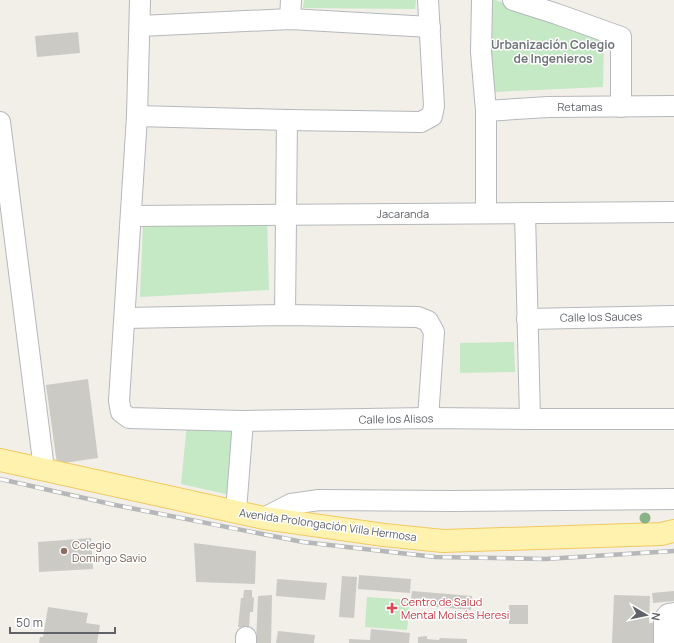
<svg xmlns="http://www.w3.org/2000/svg" width="674" height="643" font-family="Manrope,sans-serif">
	<style>
		.green { fill: #c5e8c5 }
		.building { fill: #cccac5 }
		.lines { fill: none; stroke-linecap: round; stroke-linejoin: round }
		.minor-casing { stroke: #b5b8bc; stroke-width: 22 }
		.major-casing { stroke: #f2c960; stroke-width: 24 }
		.minor { stroke: #fff; stroke-width: 20 }
		.major { stroke: #fff2af; stroke-width: 22 }
		.rail-casing { stroke: #b6b7b8; stroke-width: 4.5 }
		.rail { stroke: #fff; stroke-width: 3; stroke-dasharray: 9; stroke-linecap: butt }
		.tree { fill: #89b387 }
		.education-dot { fill: #8d6e63; stroke: #fff; stroke-width: 1.5 }
		.health-dot { fill: #e0444e; stroke: #fff; stroke-width: 1.5 }
		.labels { text-anchor: middle; stroke-width: 3; stroke-linejoin: round; paint-order: stroke }
		.street-label { font-size: 11px; fill: #5f6368; stroke: #fff }
		.education-label { font-size: 11px; fill: #785e54; stroke: #fff; text-anchor: start }
		.health-label { font-size: 11px; fill: #be3a42; stroke: #fff; text-anchor: start }
		.neighbourhood-label { font-size: 12px; font-weight: bold; fill: #70757a; stroke: #fff }
	</style>
	<rect width="100%" height="100%" fill="#f1efe8"/>
	<!-- green -->
	<g class="green">
		<polygon points="304,0 416,0 415,9 303,8"/>
		<polygon points="488,0 495,0 604,38 603,87 493,92"/>
		<polygon points="267,218 269,290 140,297 143,224"/>
		<polygon points="514,342 515,372 460,373 460,343"/>
		<polygon points="238,422 230,495 181,484 187,424"/>
		<polygon points="367,597 410,600 407,630 365,627"/>
	</g>
	<!-- building -->
	<g class="building">
		<polygon points="78,32 80,53 37,57 35,36"/>
		<polygon points="88,379 98,458 57,464 46,385"/>
		<polygon points="91,538 93,569 39,572 38,542"/>
		<polygon points="194,543 256,551 255,584 196,582"/>
		<polygon points="359,575 411,579 410,593 358,589"/>
		<polygon points="342,576 357,577 354,618 339,617"/>
		<polygon points="277,579 327,583 325,600 276,596"/>
		<polygon points="244,590 252,590 252,597 254,598 253,612 250,612 249,628 238,627 241,598 243,598"/>
		<polygon points="412,591 472,596 471,610 417,605 417,607 410,607"/>
		<polygon points="674,591 674,601 653,603 652,593"/>
		<polygon points="272,595 271,643 256,643 258,596"/>
		<polygon points="614,595 650,596 649,623 654,623 653,643 612,643"/>
		<rect x="509" y="605" width="19" height="19"/>
		<polygon points="48,607 88,613 86,623 100,625 97,643 39,643 40,637 43,637"/>
		<polygon points="371,629 410,633 409,643 349,643 349,639 370,640"/>
		<polygon points="278,631 315,635 314,643 276,643"/>
		<polygon points="427,636 427,639 439,640 440,638 467,639 467,643 418,643 418,637"/>
	</g>
	<g class="lines">
		<!-- minor casing -->
		<g class="minor-casing">
			<g id="minor">
				<polyline points="140,0 137,116 119,401 121,412 129,418 243,421 428,418 530,419 674,419"/>
				<polyline points="482,0 481,52 486,111 486,213"/>
				<polyline points="513,0 557,14 621,37 621,107"/>
				<polyline points="290,19 291,0"/>
				<polyline points="140,26 290,19 430,27"/>
				<polyline points="486,111 548,107 674,106"/>
				<polyline points="137,116 287,120 421,122 432,116 434,106 428,0"/>
				<polyline points="0,122 44,469"/>
				<polyline points="525,213 530,419"/>
				<polyline points="132,216 674,212"/>
				<polyline points="285,315 287,120"/>
				<polyline points="125,318 285,315 418,317 428,321 434,332 428,418"/>
				<polyline points="527,319 674,316"/>
				<polyline points="236,511 243,421"/>
				<polyline points="264,518 291,504 319,500 453,501 674,499"/>
				<polyline points="246,637 246,643"/>
				<polyline points="664,643 664,619 668,614 674,613"/>
			</g>
		</g>
		<!-- major casing -->
		<g class="major-casing">
			<polyline id="major" points="0,460 264,518 384,535 443,541 661,534 674,531"/>
		</g>
		<!-- minor -->
		<use href="#minor" class="minor"/>
		<!-- major -->
		<use href="#major" class="major"/>
		<!-- rail casing -->
		<g class="rail-casing">
			<polyline id="rail" points="0,479 115,505 303,542 435,557 545,559 674,551"/>
		</g>
		<!-- rail -->
		<use href="#rail" class="rail"/>
	</g>
	<!-- trees -->
	<circle class="tree" cx="645" cy="518" r="5.5"/>
	<!-- markers -->
	<circle class="education-dot" cx="64" cy="551" r="4"/>
	<path class="health-dot" d="M390 602h4v4h4v4h-4v4h-4v-4h-4v-4h4z"/>
	<g class="labels">
		<!-- street labels -->
		<g class="street-label">
			<text x="580" y="111">Retamas</text>
			<text x="403" y="218">Jacaranda</text>
			<text transform="translate(601 317) rotate(-1)" y="4">Calle los Sauces</text>
			<text transform="translate(396 419) rotate(-1)" y="4">Calle los Alisos</text>
			<text transform="translate(328 525) rotate(8)" y="4">Avenida Prolongación Villa Hermosa</text>
		</g>
		<!-- education labels -->
		<g class="education-label">
			<text x="72" y="549">Colegio<tspan x="72" dy="13">Domingo Savio</tspan></text>
		</g>
		<!-- health labels -->
		<g class="health-label">
			<text x="401" y="606">Centro de Salud<tspan x="401" dy="13">Mental Moisés Heresi</tspan></text>
		</g>
		<!-- neighbourhood labels -->
		<g class="neighbourhood-label">
			<text x="553" y="49">Urbanización Colegio<tspan x="553" dy="14">de Ingenieros</tspan></text>
		</g>
	</g>
	<!-- north arrow -->
	<g transform="translate(646 615) rotate(99)" stroke="#ffffff" stroke-width="3" paint-order="stroke">
	<path d="M0-3L7 15L0 10L-7 15Z" fill="#5f6368"/>
	<text y="-6" font-size="11" font-weight="bold" text-anchor="middle" fill="#5f6368">N</text>
	</g>
	<!-- scale -->
	<path d="M10 627v6h105v-6" fill="none" stroke="#5f6368" stroke-width="2"/>
	<text x="16" y="627" font-size="12" fill="#5f6368" stroke="#ffffff" stroke-width="3" paint-order="stroke">50 m</text>
</svg>
